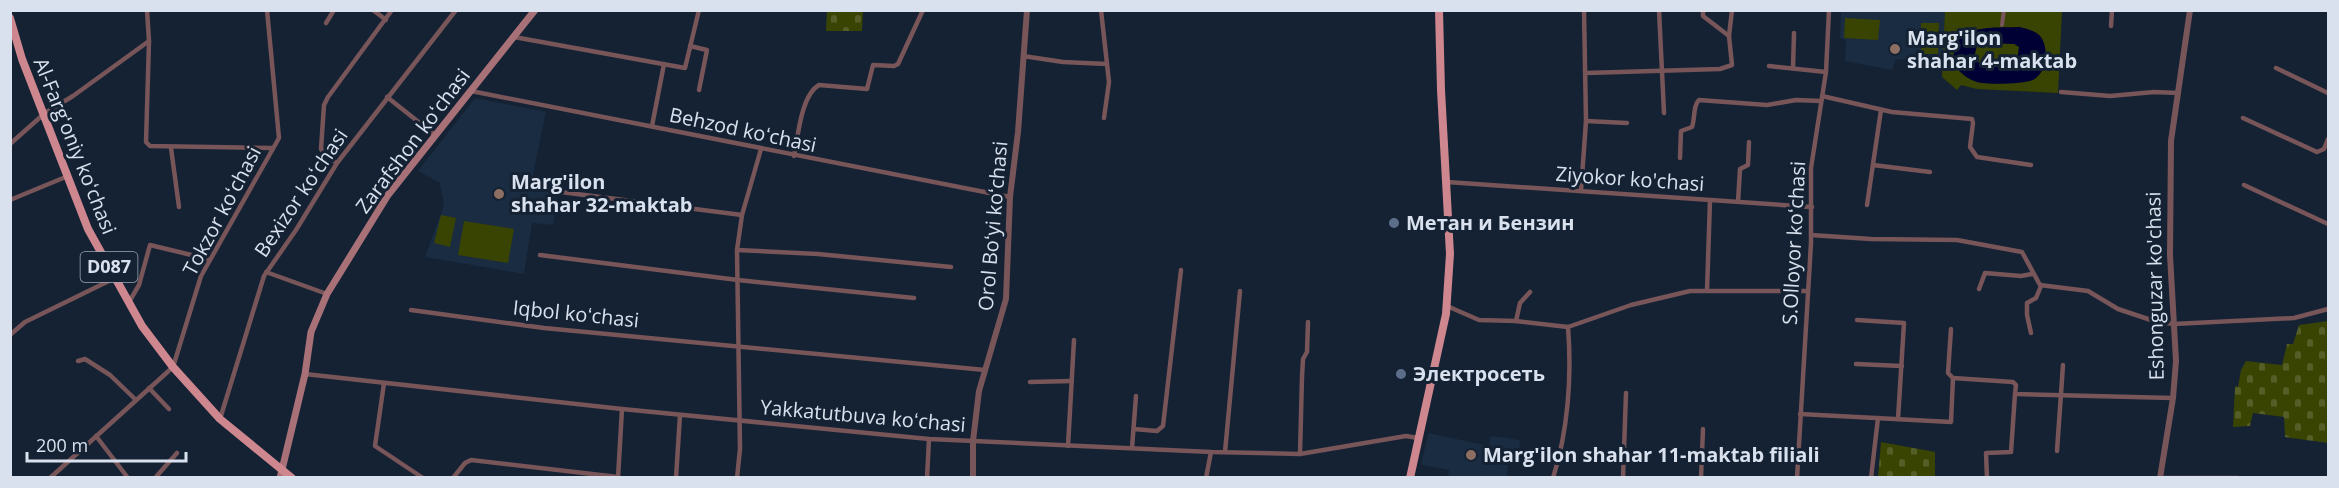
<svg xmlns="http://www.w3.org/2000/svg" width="2339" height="488" font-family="'Open Sans',sans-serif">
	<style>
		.built { fill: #192c42 }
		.cemetery { fill: url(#cemetery-stones) }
		.green { fill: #394302 }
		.water { fill: #000035; fill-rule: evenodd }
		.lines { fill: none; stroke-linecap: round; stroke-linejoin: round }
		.pedestrian { stroke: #785558; stroke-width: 4 }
		.minor { stroke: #785558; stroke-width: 4.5 }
		.tertiary { stroke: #785558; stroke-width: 6 }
		.secondary { stroke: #a87177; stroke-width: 7 }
		.primary { stroke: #ce878e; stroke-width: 8 }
		.education-dot { fill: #8d6e63; stroke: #142233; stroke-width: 2 }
		.service-dot { fill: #5c6f8a; stroke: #142233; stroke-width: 2 }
		.labels { text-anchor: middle; stroke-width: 6; stroke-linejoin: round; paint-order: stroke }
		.shield { fill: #142233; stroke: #9da8b5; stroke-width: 1.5 }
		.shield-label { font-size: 18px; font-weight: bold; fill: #d8e1ed }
		.poi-label { font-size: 20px; font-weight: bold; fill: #d8e1ed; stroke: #142233; text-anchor: start }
		.street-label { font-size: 20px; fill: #d8e1ed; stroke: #142233 }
	</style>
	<defs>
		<pattern id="cemetery-stones" width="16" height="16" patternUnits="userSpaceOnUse" patternTransform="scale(1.5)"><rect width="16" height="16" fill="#394302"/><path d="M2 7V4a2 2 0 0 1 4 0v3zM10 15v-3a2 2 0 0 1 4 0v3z" fill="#555e27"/></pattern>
	</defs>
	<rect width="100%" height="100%" fill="#142233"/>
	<!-- built -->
	<g class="built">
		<polygon points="1841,11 1946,11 1944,62 1896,59 1892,70 1845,61 1846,40 1840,38"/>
		<polygon points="475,98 546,112 533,174 558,184 553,225 532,223 524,274 425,257 444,205 440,183 418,171"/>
		<polygon points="1428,433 1489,446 1491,436 1520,440 1518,465 1508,464 1507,477 1448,477 1449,470 1421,465"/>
	</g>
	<!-- cemetery -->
	<g class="cemetery">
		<polygon points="827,11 863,11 862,31 826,31"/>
		<polygon points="2328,321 2328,443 2285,437 2284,417 2253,413 2250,426 2233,427 2235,386 2238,387 2241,370 2246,361 2282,365 2287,344 2293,344 2299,325"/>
		<polygon points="1881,442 1935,452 1935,477 1878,477"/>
	</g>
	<!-- green -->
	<g class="green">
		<polygon points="1945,11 2062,11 2058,93 1977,89 1961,85 1957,90 1942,77"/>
		<polygon points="1845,18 1880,20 1878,40 1844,38"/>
		<polygon points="1921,23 1939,23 1938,54 1921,54"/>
		<polygon points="441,215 456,218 450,247 434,243"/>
		<polygon points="464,221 514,229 508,263 458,255"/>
	</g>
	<!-- water -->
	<path class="water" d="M2020 27C2026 29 2033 30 2038 34 2050 44 2048 72 2033 80 2025 84 1986 85 1977 82 1969 80 1962 74 1957 69 1940 23 1992 28 2020 27ZM1984 43 2014 44 2019 47 2017 61 2013 65 1979 63 1974 57 1977 46Z"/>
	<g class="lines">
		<!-- pedestrian -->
		<polyline class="pedestrian" points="2002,25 2004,10"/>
		<!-- minor -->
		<g class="minor">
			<polyline points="147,10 149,41 146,142 150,146 272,148"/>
			<polyline points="373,10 386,20"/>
			<polyline points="1659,10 1664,113"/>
			<polyline points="1703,10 1703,16 1729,36"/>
			<polyline points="326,23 334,10"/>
			<polyline points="2111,26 2112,10"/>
			<polyline points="514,37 685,68 699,10"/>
			<polyline points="690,46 707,50 699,90"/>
			<polyline points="1023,56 1063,62 1107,64 1101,10"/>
			<polyline points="1769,66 1826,72"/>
			<polyline points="1793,67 1794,33"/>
			<polyline points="2276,68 2328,93"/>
			<polyline points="1586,73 1720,69 1732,65 1729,36 1732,10"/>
			<polyline points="471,91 1010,197"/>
			<polyline points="2061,92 2110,96 2154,92 2179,93"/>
			<polyline points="1822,96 1892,112 1972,119 1973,123 1970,147 1977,157 2031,165"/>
			<polyline points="387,97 435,135"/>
			<polyline points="1104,118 1109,82 1107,64"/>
			<polyline points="2243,118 2317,152 2324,149 2328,139"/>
			<polyline points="1586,121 1627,123"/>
			<polyline points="652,126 664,64"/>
			<polyline points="10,144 45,113 73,96 149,41"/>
			<polyline points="171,148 179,207"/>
			<path d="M794 156C798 137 801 95 819 85L867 89 873 65 894 66 898 64 923 10"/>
			<path d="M1680 158 1681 131 1692 127C1695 119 1693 105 1699 100L1767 105 1796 100 1821 101"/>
			<polyline points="337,163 325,155 321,149 324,105 328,97 392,10"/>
			<polyline points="1873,165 1930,172"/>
			<polyline points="1447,182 1812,207"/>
			<polyline points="2244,185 2328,224"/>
			<polyline points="1581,191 1586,121 1584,10"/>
			<polyline points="561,192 742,215"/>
			<polyline points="10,200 68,176"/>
			<polyline points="1738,202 1740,169 1748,165 1749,142"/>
			<polyline points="1867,205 1881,110"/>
			<polyline points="1811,235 1871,239 1957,240 2022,252 2040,285 2088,291 2118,309 2157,322 2174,324 2294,318 2328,309"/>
			<polyline points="737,250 818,254 951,267"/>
			<polyline points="540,255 738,280 914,298"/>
			<polyline points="266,272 327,294"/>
			<polyline points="1979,289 1985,273 2021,276 2032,274"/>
			<polyline points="1707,291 1710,200"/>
			<polyline points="129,302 139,285 150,245 208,259"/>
			<polyline points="1447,306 1479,320 1516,321 1568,327 1631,305 1690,291 1807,291"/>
			<polyline points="411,310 544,328 985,370"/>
			<polyline points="1857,320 1904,323 1898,419"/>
			<polyline points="1516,321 1520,303 1530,292"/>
			<polyline points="1951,329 1948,373 1953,378"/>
			<polyline points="2031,333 2027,315 2027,303 2036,298 2041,286"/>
			<polyline points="10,335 25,322 115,278"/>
			<polyline points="78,361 85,359 110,375 136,400"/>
			<polyline points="1856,364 1902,366"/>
			<polyline points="305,374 622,409 929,439 1211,452 1300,454 1406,436 1418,438"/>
			<polyline points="1030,382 1072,381"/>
			<polyline points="384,383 375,446 423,478"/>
			<polyline points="149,388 169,409"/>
			<polyline points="1800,414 1951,422 1953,378 2013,382 2016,385 2015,394 2173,398"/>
			<polyline points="220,419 264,276 296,230 337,163 456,10"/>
			<polyline points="1134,429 1157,431 1163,426 1181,270"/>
			<polyline points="96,436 128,478"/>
			<polyline points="1068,446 1074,340"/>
			<polyline points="1132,448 1136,396"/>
			<polyline points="2057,451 2063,365"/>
			<polyline points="1225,452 1240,291"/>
			<polyline points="1300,454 1302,377 1303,359 1307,352 1308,322"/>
			<polyline points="50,478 173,367 201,276 279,138 267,10"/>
			<polyline points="155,478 177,453"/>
			<polyline points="453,478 465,463 471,460 618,477"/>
			<polyline points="618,478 622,409"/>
			<polyline points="676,478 680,415"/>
			<polyline points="737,478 740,449 737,250 742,215 761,149"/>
			<polyline points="927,478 929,439"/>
			<polyline points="1206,478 1211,452"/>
			<path d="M1553 478C1568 431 1572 376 1568 327"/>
			<polyline points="1623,478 1626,393"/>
			<polyline points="1701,478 1703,429"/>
			<polyline points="1797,478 1811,243 1811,168 1826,72 1829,10"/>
			<polyline points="1871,478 1878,418"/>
			<polyline points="1987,478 1986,453 2011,452 2015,394"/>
			<polyline points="2160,478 2238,478"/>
		</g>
		<!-- tertiary -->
		<g class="tertiary">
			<polyline points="973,478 973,441 979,391 1006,299 1010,197 1018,132 1027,10"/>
			<polyline points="2160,478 2173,398 2176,361 2170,255 2171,141 2190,10"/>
		</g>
		<!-- secondary -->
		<polyline class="secondary" points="280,478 305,374 311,332 327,294 388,195 535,10"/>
		<!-- primary -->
		<g class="primary">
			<polyline points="10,18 22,59 88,229 142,326 173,367 220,419 292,478"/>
			<polyline points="1410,478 1446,314 1450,254 1441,90 1439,10"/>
		</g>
	</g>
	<!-- markers -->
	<g class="education-dot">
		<circle cx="1895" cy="49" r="6"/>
		<circle cx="499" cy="194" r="6"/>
		<circle cx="1471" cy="455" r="6"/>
	</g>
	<g class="service-dot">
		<circle cx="1394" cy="223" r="6"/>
		<circle cx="1401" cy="374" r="6"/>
	</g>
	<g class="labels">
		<!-- shield labels -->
		<rect class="shield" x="80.5" y="252" width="57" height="30" rx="4.5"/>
		<g class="shield-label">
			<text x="109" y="273">D087</text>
		</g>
		<!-- poi labels -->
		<g class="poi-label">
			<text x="1907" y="45">Marg'ilon<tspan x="1907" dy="23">shahar 4-maktab</tspan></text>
			<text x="511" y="189">Marg'ilon<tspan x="511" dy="23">shahar 32-maktab</tspan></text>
			<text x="1406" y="230">Метан и Бензин</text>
			<text x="1413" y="381">Электросеть</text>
			<text x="1483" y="462">Marg'ilon shahar 11-maktab filiali</text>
		</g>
		<!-- street labels -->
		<g class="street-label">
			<text transform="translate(743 130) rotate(12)" y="7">Behzod koʻchasi</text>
			<text transform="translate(413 141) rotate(-53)" y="7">Zarafshon koʻchasi</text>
			<text transform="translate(75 146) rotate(68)" y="7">Al-Fargʻoniy koʻchasi</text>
			<text transform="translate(1630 179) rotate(4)" y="7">Ziyokor ko'chasi</text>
			<text transform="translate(301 193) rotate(-56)" y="7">Bexizor koʻchasi</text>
			<text transform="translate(222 211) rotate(-62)" y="7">Tokzor koʻchasi</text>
			<text transform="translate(993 226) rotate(-85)" y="7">Orol Boʻyi koʻchasi</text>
			<text transform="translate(1794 243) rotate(-87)" y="7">S.Olloyor koʻchasi</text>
			<text transform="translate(2155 286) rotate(-91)" y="7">Eshonguzar ko'chasi</text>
			<text transform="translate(576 314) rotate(6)" y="7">Iqbol koʻchasi</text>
			<text transform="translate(863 416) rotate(5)" y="7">Yakkatutbuva koʻchasi</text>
		</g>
	</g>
	<!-- border -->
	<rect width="2339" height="488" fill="none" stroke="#d8e1ed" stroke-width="24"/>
	<!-- scale -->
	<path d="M27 452v9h159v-9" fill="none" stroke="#d8e1ed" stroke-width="3"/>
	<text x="36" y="452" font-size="18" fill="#d8e1ed" stroke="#142233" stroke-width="4.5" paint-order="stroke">200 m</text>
</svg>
